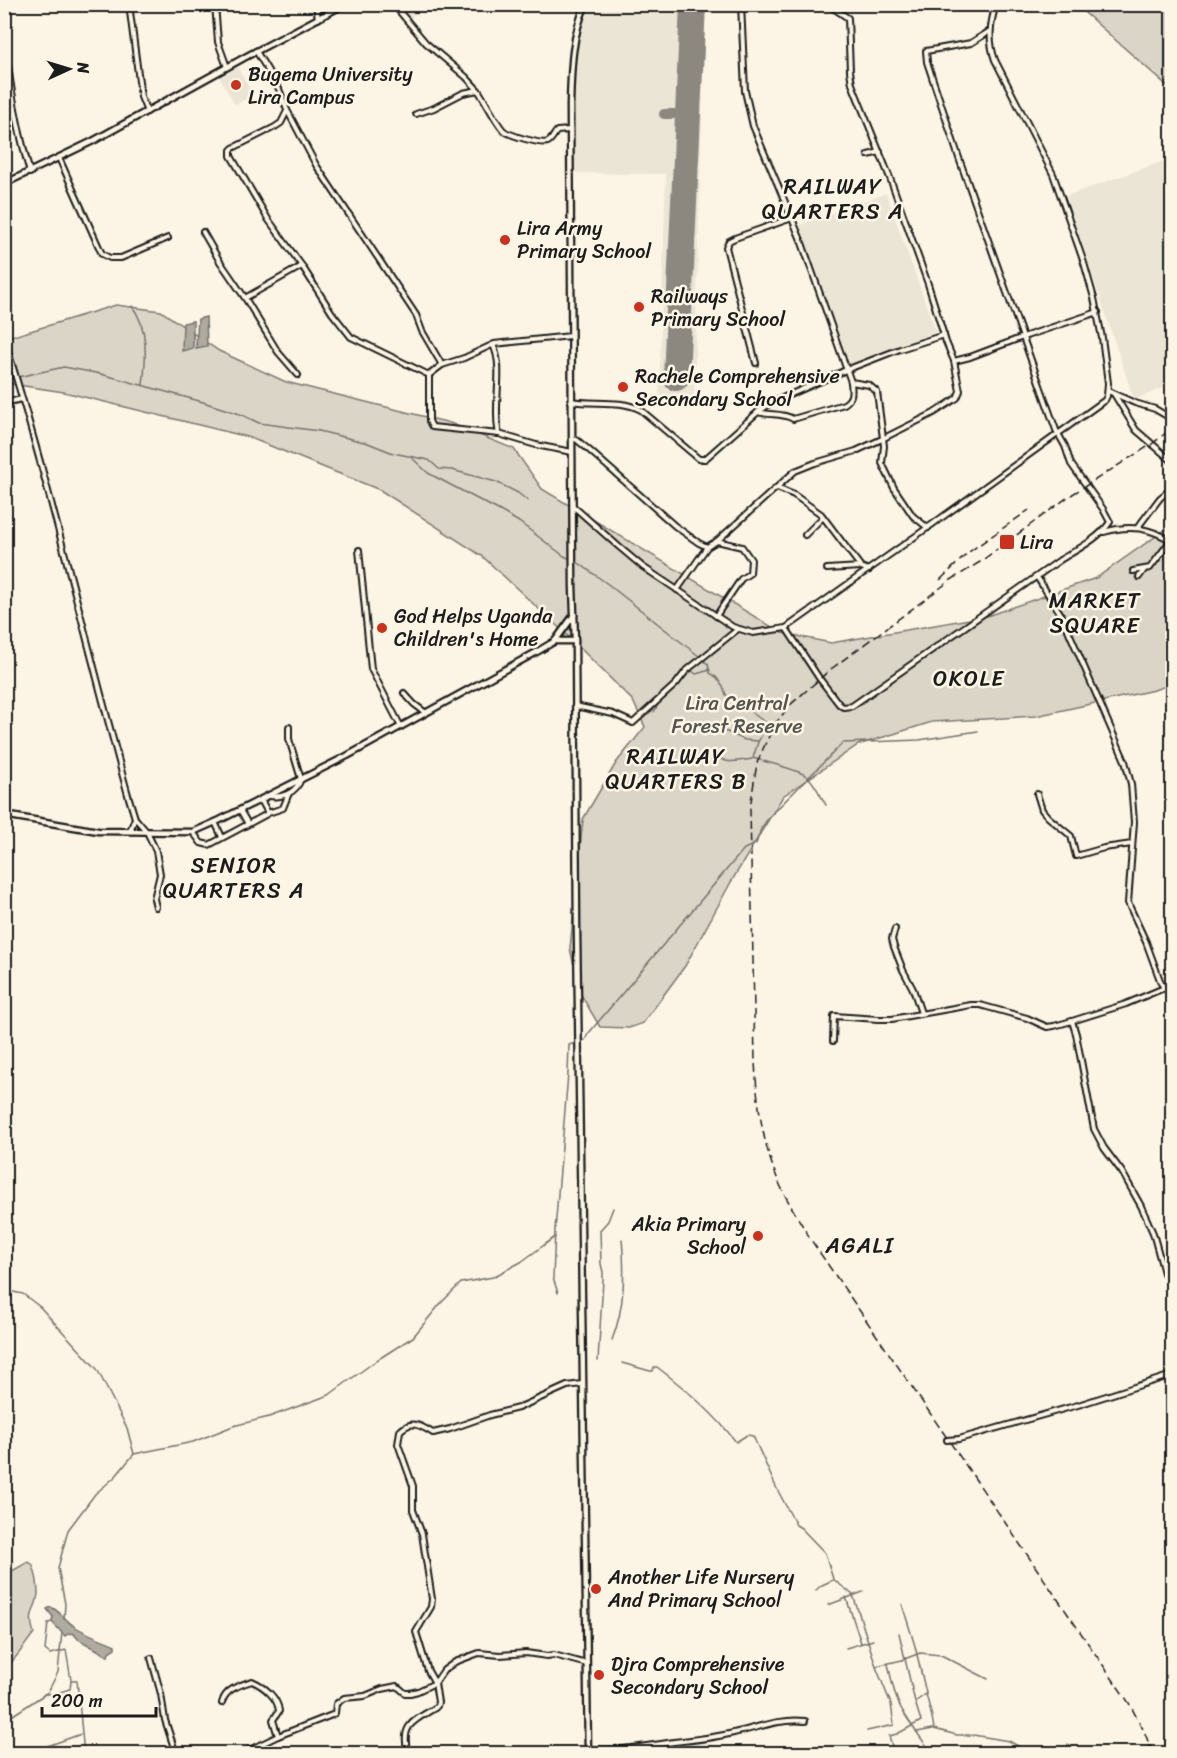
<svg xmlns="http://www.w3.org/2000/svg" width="1177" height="1758" font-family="Sriracha,sans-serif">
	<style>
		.built { fill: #ebe5d6 }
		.green { fill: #dbd5c8; stroke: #7c7872; stroke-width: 1.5 }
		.water { fill: #b0aba1; stroke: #75726c; stroke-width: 1.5 }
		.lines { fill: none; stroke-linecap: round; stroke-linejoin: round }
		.stream { stroke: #75726c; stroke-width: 1.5 }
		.taxiway { stroke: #8c8880; stroke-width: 10 }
		.runway { stroke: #8c8880; stroke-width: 26 }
		.minor-casing { stroke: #1c1c1c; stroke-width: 8 }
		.tertiary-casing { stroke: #1c1c1c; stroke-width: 9 }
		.secondary-casing { stroke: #1c1c1c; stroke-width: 9 }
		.minor { stroke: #fcf5e5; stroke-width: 4 }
		.tertiary { stroke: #fcf5e5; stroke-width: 4.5 }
		.secondary { stroke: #fcf5e5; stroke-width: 4.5 }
		.rail { stroke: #1c1c1c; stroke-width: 1.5; stroke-dasharray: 9 4.5; stroke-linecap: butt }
		.poi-dot { fill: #c8321e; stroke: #fcf5e5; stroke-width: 2 }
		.labels { text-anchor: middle; stroke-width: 5; stroke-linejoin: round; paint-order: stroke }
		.poi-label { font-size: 20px; fill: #1c1c1c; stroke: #fcf5e5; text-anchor: start }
		.park-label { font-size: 20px; fill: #555450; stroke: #fcf5e5 }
		.quarter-label { font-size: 22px; letter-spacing: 1.5px; fill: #1c1c1c; stroke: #fcf5e5 }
	</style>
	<rect width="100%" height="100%" fill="#fcf5e5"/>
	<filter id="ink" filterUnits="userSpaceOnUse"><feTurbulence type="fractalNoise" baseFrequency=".0167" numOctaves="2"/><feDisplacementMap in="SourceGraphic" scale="12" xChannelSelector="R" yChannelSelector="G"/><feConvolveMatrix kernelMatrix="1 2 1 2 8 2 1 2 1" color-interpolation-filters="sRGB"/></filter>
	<g filter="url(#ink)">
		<!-- built -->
		<g class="built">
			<polygon points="397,5 435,5 408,18"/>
			<polygon points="590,5 705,5 694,400 659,397 666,174 574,173 574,63 580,27"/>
			<polygon points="237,66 253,95 235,105 219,76"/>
			<polygon points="1172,158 1172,384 1134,400 1066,196"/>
			<polygon points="886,193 936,332 848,367 800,225"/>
		</g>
		<!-- green -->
		<g class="green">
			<polygon points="1076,5 1172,5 1172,90"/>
			<polygon points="116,305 161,311 219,351 286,382 450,423 514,449 542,489 782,633 831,643 987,616 1096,578 1172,525 1172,684 1154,690 1036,716 932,722 858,745 783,796 731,882 685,966 643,1023 629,1028 600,1027 580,993 570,948 583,819 616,763 645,727 633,701 569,637 482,556 380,490 248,437 64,392 5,383 4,336 17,335"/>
			<path d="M28 1562 32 1564C36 1573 38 1585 38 1594 36 1612 27 1612 34 1633 24 1645 17 1659 5 1668V1575Z"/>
		</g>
		<!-- water -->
		<g class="water">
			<polygon points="206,317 207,346 196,348 198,319"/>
			<polygon points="193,321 193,348 182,351 183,323"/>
			<path d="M51 1607C61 1612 65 1620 74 1626 86 1634 102 1639 115 1645V1648L109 1652 108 1656 78 1639 73 1633 68 1634 65 1636 52 1622 53 1617 47 1609Z"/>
		</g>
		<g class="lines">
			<!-- stream -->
			<g class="stream">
				<path d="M132 306C149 328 146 360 143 385"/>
				<polyline points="4,380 64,367 101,374 203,402 240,414 259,423 319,431 368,443 393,453 429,460 439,469 452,470 496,482 518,493 528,501"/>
				<polyline points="411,457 428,473 500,511 519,522 564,556 571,559"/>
				<polyline points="576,561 609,585 700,657"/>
				<path d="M703 660 708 664 710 673 716 677 723 686 726 695 768 724 758 742 753 758C765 762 799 769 808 777 815 783 821 797 826 805"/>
				<polyline points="681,680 692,671 696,674 710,670"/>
				<polyline points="654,712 659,703 666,696"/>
				<polyline points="706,726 706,729 708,732 712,734 721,731 727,732 745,740 758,741"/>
				<path d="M649 763C658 755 671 762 682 763 688 764 694 760 701 760L707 754C715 754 719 759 726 761 735 763 744 760 752 759"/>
				<polyline points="4,1290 23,1294 40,1307 97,1369 127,1428 134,1454"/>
				<polyline points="558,1293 553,1278 555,1230 568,1074 569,1045 585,1040 588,1034 744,849 756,844 761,829 769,817 843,743 919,740 978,731"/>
				<path d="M612 1340C625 1307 625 1273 622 1239"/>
				<polyline points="598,1361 603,1280 603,1272 601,1264 600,1230 608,1221 613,1208"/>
				<path d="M622 1363 650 1371H653L654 1367H657C686 1389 714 1413 736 1442L747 1435 753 1436 776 1487 796 1525 801 1528 825 1553 833 1579 853 1595 876 1666 902 1660 920 1653 941 1655 988 1679"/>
				<polyline points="816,1590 822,1585 833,1580"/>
				<polyline points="846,1597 861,1643"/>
				<polyline points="902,1604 915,1646 926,1693"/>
				<polyline points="828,1605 863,1592"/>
				<polyline points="64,1619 65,1604 58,1568 68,1530 95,1494 115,1477 134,1454 193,1442 233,1426 269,1417 329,1395 377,1360 413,1337 441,1303 461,1283 493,1277 521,1262 555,1237"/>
				<polyline points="52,1622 48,1623 45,1650 50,1654 66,1650 71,1680 77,1680 84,1754"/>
				<polyline points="846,1648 873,1640"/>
				<path d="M888 1664C891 1677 893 1690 898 1702 906 1720 921 1737 932 1754"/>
				<polyline points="44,1694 53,1694 70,1689 71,1681"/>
				<polyline points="915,1702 926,1694 932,1717 934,1729 957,1735 973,1735 1009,1741 1032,1754"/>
				<polyline points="4,1721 48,1692 58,1672 62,1632"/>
				<polyline points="867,1731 894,1725 891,1704 876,1667"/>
				<polyline points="917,1732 933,1729"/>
				<polyline points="25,1754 81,1734"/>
				<polyline points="890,1754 892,1746 889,1736 897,1734 921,1721 915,1702 899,1633"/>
				<polyline points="1064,1754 1068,1744"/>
			</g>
			<!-- taxiway -->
			<polyline class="taxiway" points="664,114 688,114"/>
			<!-- runway -->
			<polyline class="runway" points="676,378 693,4"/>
			<!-- minor casing -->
			<g class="minor-casing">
				<g id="minor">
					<polyline points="129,4 141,97 147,112"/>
					<polyline points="215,4 218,42 227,67"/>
					<polyline points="316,4 318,19"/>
					<polyline points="393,4 426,43 466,77 478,90"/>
					<polyline points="741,4 745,91 753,126 801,240 851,382 869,385 877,392 884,446 882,463 894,488 913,516 928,528"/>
					<polyline points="827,4 848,18 850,71 852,84 890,178 928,284 946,342 954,361 970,357 1023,337 1098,312"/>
					<path d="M4 33C9 81 17 127 30 173"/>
					<polyline points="256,51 279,89 287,110 316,165 416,315 422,331 442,365 429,375"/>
					<polyline points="287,111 281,123 275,127 233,148 231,150 231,156 268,219 302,266 332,313 351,337 429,375"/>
					<path d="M416 114 434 108 463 93 478 90C487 103 493 118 503 130 508 135 542 145 548 142 552 140 554 134 557 131L570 130"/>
					<polyline points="868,155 880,152"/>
					<polyline points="59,158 102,254 110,258 121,258 168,238"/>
					<polyline points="203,232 219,260 245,298"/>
					<path d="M4 338C51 489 86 643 128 795L135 818 147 832 156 851 160 874 154 899 156 907"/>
					<path d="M493 345C505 368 492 407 499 434"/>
					<polyline points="756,363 726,247 729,241 735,238 792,218"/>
					<polyline points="442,365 464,358 494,344 571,336"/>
					<polyline points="298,375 278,352 245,298 302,266"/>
					<polyline points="429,375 429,421 432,427 499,434 536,445 572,452"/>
					<polyline points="1108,391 1135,403 1155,409 1172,419"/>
					<polyline points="1114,394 1136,430 1172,461"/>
					<path d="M571 401C594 405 620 399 641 410L699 459H705L758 412 771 403 846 370 900 349 944 335"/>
					<polyline points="4,403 22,399"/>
					<path d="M758 412C770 416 782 412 793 419L844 404C853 398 852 392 851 382"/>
					<polyline points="572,438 577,440 589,450 675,526 699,543 707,547"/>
					<polyline points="777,488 794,495 821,514 861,567"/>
					<path d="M573 506 618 546 643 567 733 627 753 633 786 628 930 526 1105 400 1107 396 1108 383 1102 338 1094 298 1084 263 1053 174 995 60C988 40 990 24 996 4"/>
					<polyline points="1138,527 1160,498 1172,488"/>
					<path d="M1104 532C1130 524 1150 528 1172 541"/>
					<polyline points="805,535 823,517"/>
					<polyline points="359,550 371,669 401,727"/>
					<polyline points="827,569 861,567 869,570"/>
					<polyline points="1133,571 1150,568 1171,540"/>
					<polyline points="1037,577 1062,616 1125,761 1131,784 1134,822 1128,903 1146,942 1161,983 1164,988 1172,993"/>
					<polyline points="1139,577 1144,570"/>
					<polyline points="677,590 707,547 717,541 795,471 815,463 856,451 882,439 934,413 957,398 960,391 954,361"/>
					<polyline points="716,616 741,579 750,573 751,560 742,547 717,541"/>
					<path d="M786 628 819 678 839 704 843 707 852 706 1060 560C1076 550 1099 539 1110 522L1103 509 1071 464 1065 446 1056 430 961 164 927 62 926 51 971 43 990 31"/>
					<polyline points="404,693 414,704 426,713"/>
					<polyline points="575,706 613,714 633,723 676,684 686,671 738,629"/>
					<polyline points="1037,794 1042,810 1048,817 1071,836 1076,856 1104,848 1132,844"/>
					<path d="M269 796C283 798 296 793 301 779L289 739V727"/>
					<polyline points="240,810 248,824"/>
					<polyline points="268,813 283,808 289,793"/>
					<polyline points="215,822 222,837"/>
					<polyline points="130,831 135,818"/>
					<polyline points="193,832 201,843 209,845 267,814 267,811 261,800"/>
					<polyline points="895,929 892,939 894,947 903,970 913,989 921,1013"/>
					<polyline points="1072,1021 1126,1004 1164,988"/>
					<polyline points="833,1041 834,1016 878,1019 892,1019 971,1005 980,1005 1027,1018 1047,1027 1054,1026 1072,1021 1076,1034 1094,1129 1104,1148 1122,1172 1141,1206 1153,1233 1164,1273 1172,1287"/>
					<polyline points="947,1440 959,1439 1078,1405 1172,1375"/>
					<polyline points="151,1658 161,1694 165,1720 176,1754"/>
					<path d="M222 1703C225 1689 240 1685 252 1681 264 1686 278 1698 279 1711L273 1720 278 1736"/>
					<path d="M588 1749C617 1752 645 1746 674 1742 693 1740 711 1738 729 1734 755 1729 779 1718 805 1721"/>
					<polyline points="241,1754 278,1736 332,1715 335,1713 336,1704 344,1698 365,1696 382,1689 397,1686 405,1693 410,1693 418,1691 435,1683 444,1670 455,1662 479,1653 500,1655 526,1653 547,1656 554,1655 587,1664"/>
					<path d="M408 1754C400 1725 413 1721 435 1708L437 1706 438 1702 435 1683 428 1671 416 1632 431 1607 432 1599 422 1534 413 1510V1486L398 1444 400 1431C412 1419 421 1426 433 1433L450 1429 490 1415 518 1408 567 1386 582 1384"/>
				</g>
			</g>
			<!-- tertiary casing -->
			<g class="tertiary-casing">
				<g id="tertiary">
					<polyline points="4,184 93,141 249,55 345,4"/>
					<polyline points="4,815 98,831 193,832 220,820 347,756 535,653 555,641 574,615"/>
				</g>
			</g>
			<!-- secondary casing -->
			<g class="secondary-casing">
				<g id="secondary">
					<path d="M586 4C571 37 571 71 570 106L573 586 575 641 577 930 588 1754"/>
					<polyline points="555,641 575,641"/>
				</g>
			</g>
			<!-- minor -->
			<use href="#minor" class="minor"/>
			<!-- tertiary -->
			<use href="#tertiary" class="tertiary"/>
			<!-- secondary -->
			<use href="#secondary" class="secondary"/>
			<!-- rail -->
			<g class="rail">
				<polyline points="940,580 969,552 1029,510"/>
				<path d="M1153 1754 1144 1731 1129 1703 809 1237C799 1219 786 1200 778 1180 762 1143 757 1101 755 1062L750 808 757 763 766 742 776 723 790 705 831 669 951 580 980 562 1068 497 1152 444 1172 428"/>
			</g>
		</g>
	</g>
	<!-- markers -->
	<g class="poi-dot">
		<circle cx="236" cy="85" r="6"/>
		<circle cx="505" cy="240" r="6"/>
		<circle cx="639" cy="307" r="6"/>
		<circle cx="623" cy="387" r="6"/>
		<rect x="999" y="534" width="16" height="16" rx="3"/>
		<circle cx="382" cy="628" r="6"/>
		<circle cx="758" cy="1236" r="6"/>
		<circle cx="596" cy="1589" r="6"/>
		<circle cx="599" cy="1675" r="6"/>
	</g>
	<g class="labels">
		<!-- poi labels -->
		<g class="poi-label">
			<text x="248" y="81">Bugema University<tspan x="248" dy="23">Lira Campus</tspan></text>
			<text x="517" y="235">Lira Army<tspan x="517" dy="23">Primary School</tspan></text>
			<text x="651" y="303">Railways<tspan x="651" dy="23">Primary School</tspan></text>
			<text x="635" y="383">Rachele Comprehensive<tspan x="635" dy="23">Secondary School</tspan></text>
			<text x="1020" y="549">Lira</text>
			<text x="394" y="623">God Helps Uganda<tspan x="394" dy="23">Children's Home</tspan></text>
			<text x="746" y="1231" text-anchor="end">Akia Primary<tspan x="746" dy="23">School</tspan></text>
			<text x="608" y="1584">Another Life Nursery<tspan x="608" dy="23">And Primary School</tspan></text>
			<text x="611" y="1671">Djra Comprehensive<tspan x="611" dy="23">Secondary School</tspan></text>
		</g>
		<!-- park labels -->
		<g class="park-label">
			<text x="737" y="710">Lira Central<tspan x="737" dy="23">Forest Reserve</tspan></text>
		</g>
		<!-- quarter labels -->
		<g class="quarter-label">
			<text x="833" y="194">RAILWAY<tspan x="833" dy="25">QUARTERS A</tspan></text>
			<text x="1095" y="608">MARKET<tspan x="1095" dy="25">SQUARE</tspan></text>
			<text x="969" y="686">OKOLE</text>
			<text x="676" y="764">RAILWAY<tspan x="676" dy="25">QUARTERS B</tspan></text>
			<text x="234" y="873">SENIOR<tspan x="234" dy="25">QUARTERS A</tspan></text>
			<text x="860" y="1253">AGALI</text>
		</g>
	</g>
	<!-- margin -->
	<rect width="1177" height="1758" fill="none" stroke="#fcf5e5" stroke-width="24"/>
	<rect x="12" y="12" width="1153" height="1734" fill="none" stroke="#1c1c1c" stroke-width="2" filter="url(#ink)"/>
	<!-- north arrow -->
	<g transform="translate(69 69) rotate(86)" stroke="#fcf5e5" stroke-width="4.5" paint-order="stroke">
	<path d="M0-4.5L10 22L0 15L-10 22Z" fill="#1c1c1c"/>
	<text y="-9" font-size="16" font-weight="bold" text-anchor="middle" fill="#1c1c1c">N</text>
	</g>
	<!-- scale -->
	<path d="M42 1707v9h114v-9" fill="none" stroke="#1c1c1c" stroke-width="3"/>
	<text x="51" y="1707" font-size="18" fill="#1c1c1c" stroke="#fcf5e5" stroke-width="4.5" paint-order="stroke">200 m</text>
</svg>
